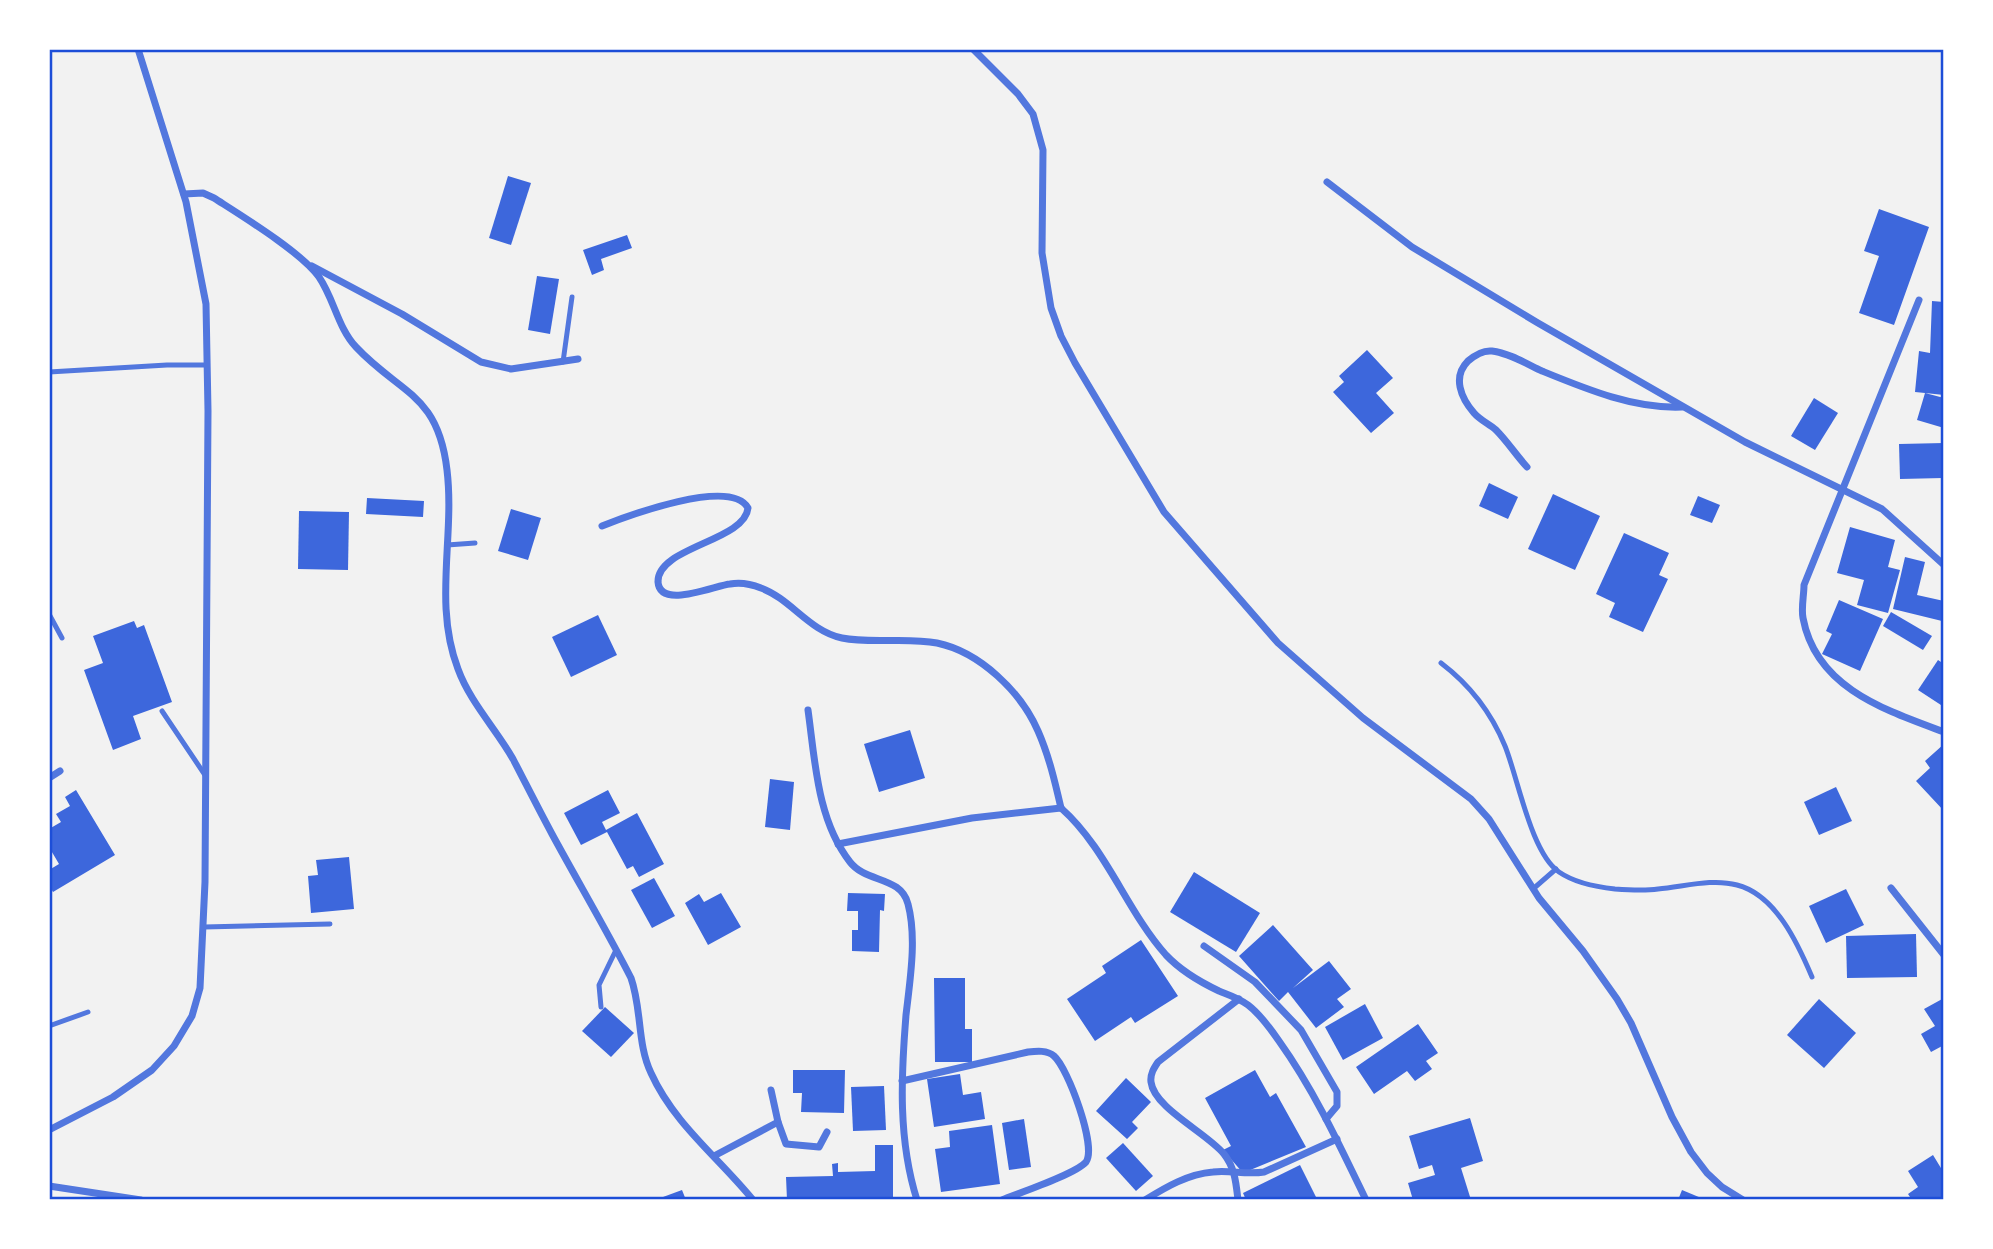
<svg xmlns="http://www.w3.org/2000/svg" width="1993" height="1249" font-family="'DM Sans',sans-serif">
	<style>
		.building { fill: #3d67dc }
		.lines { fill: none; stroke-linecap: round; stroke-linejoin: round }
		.service { stroke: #5277de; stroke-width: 5 }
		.minor { stroke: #5277de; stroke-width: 7 }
		.neatline { fill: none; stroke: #1d4ed8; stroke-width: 2.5 }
	</style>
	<rect width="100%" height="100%" fill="#f2f2f2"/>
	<!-- building -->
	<g class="building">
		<polygon points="508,176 531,183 511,245 489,238"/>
		<polygon points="1879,209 1929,227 1894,325 1859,313 1879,256 1864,251"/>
		<polygon points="627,235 632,248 601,259 604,270 592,275 583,250"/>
		<polygon points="537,276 559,279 550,334 528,330"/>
		<polygon points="1932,301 1944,302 1944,395 1925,393 1944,398 1944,428 1917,420 1925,393 1915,392 1919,351 1930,353"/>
		<polygon points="1367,350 1393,378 1376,393 1394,413 1371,433 1333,392 1344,382 1339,376"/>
		<polygon points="1814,398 1838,413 1815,450 1791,436"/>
		<polygon points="1944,443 1943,478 1900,479 1899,444"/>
		<polygon points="1489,483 1518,497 1508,519 1479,506"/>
		<polygon points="1553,494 1600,516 1575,570 1528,549"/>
		<polygon points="1698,496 1720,505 1712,523 1690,515"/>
		<polygon points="367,498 424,501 423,517 366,514"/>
		<polygon points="511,509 541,518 528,560 498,551"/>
		<polygon points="299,511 349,512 348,570 298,569"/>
		<polygon points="1850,527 1895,540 1888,567 1900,570 1888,613 1857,605 1864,580 1837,573"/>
		<polygon points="1624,533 1669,553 1659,575 1668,579 1643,632 1609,617 1615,603 1596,594"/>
		<polygon points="1905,557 1925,562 1917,595 1944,601 1942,621 1893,609"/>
		<polygon points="1839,600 1883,619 1860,671 1822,654 1832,634 1826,631"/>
		<polygon points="1891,612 1932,636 1923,650 1883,626"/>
		<polygon points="598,615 617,655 571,677 552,637"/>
		<polygon points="134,621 137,628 144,625 172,702 133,716 141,739 113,750 84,670 103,663 93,636"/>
		<polygon points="1938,660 1944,664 1944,707 1918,690"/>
		<polygon points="910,730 925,778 879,792 864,744"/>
		<polygon points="1944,744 1944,811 1916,781 1930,768 1925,761"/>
		<polygon points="770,779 794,782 790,830 765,827"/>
		<polygon points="1836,787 1852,821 1819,835 1804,802"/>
		<polygon points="76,790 115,855 53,892 49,885 49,870 59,864 49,847 49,829 61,822 56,814 70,806 65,797"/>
		<polygon points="608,790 620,813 602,822 606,830 637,813 664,864 639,877 633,866 627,869 607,832 581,845 564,813"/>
		<polygon points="349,857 354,909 311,913 308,876 318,875 316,860"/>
		<polygon points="1194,872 1260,913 1236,952 1170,912"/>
		<polygon points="654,878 675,916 652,928 631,890"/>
		<polygon points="1846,889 1864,925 1826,943 1809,906"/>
		<polygon points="721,893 741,927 708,945 685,903 699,894 704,902"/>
		<polygon points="848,893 885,894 884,911 880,910 879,952 852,951 852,930 858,930 858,911 847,911"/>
		<polygon points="1273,925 1313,970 1293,988 1329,961 1351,989 1337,999 1344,1007 1316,1028 1288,992 1279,1001 1239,956"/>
		<polygon points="1916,934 1917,977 1847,978 1846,936"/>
		<polygon points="1141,940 1178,996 1135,1023 1131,1017 1095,1041 1067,999 1106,973 1102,966"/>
		<polygon points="934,978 965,978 965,1029 972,1029 972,1062 935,1062"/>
		<polygon points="1944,998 1944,1045 1931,1052 1921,1034 1935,1026 1924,1009"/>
		<polygon points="1819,999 1856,1033 1824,1068 1787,1035"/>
		<polygon points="1365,1004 1383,1038 1343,1060 1325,1027"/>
		<polygon points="605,1007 634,1033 611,1057 582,1031"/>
		<polygon points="1418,1024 1438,1053 1426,1061 1432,1069 1415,1081 1407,1071 1374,1094 1356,1067"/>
		<polygon points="793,1070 845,1070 844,1113 801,1112 802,1093 793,1093"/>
		<polygon points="1255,1070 1270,1097 1276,1093 1306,1147 1243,1173 1223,1150 1231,1146 1205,1098"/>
		<polygon points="960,1074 963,1095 981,1092 985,1119 934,1127 927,1079"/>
		<polygon points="1126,1078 1151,1102 1132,1122 1138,1128 1127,1139 1096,1111"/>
		<polygon points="884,1086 886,1130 853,1131 851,1087"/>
		<polygon points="1470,1118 1483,1161 1461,1168 1471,1200 1413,1200 1408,1183 1435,1175 1432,1165 1419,1169 1409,1136"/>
		<polygon points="1024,1119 1031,1167 1009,1170 1002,1123"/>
		<polygon points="992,1125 1000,1184 941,1192 935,1149 950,1147 949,1131"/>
		<polygon points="1123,1143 1153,1176 1136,1191 1106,1158"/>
		<polygon points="875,1145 893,1145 893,1200 787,1200 786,1177 833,1176 832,1164 838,1163 838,1172 875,1171"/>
		<polygon points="1933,1155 1944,1173 1944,1200 1912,1200 1908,1194 1918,1187 1908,1171"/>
		<polygon points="1300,1165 1317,1199 1246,1200 1243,1193"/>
		<polygon points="682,1190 686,1200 664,1200 663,1197"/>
		<polygon points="1682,1190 1706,1200 1678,1200"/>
	</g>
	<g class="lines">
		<!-- service -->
		<g class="service">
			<polyline points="563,362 572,297"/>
			<polyline points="49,372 167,365 207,365"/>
			<polyline points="447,545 475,543"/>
			<polyline points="49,614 62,638"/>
			<path d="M1441 663C1470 685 1491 712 1505 746 1518 778 1531 853 1559 872 1575 883 1596 887 1615 889 1629 890 1644 891 1658 889 1683 887 1712 878 1737 885 1776 895 1798 944 1812 977"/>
			<polyline points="162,711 205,775"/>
			<polyline points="1533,889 1556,869"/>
			<polyline points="204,927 330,924"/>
			<polyline points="601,1007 599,985 616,950"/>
			<polyline points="49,1026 88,1012"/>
		</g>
		<!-- minor -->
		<g class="minor">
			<polyline points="973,49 1018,94 1033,114 1043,150 1042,253 1051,308 1061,336 1075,363 1164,512 1278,643 1363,718 1471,799 1489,819 1539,898 1583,951 1617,999 1631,1023 1672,1117 1691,1152 1707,1173 1722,1187 1743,1200"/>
			<polyline points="1327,182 1412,247 1538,323 1745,442 1882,509 1944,565"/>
			<path d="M184 194 203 193 214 198C242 216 301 252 319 277 334 299 338 328 356 347 400 394 438 393 447 470 455 537 433 604 458 669 470 702 496 729 513 759 526 784 539 810 552 834 578 882 606 929 631 978 642 1009 637 1044 651 1073 674 1124 719 1158 753 1200"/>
			<polyline points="312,266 402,314 481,362 511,369 578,359"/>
			<path d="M1919 300 1804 585C1804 595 1801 608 1803 618 1816 688 1885 710 1944 732"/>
			<path d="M1527 467C1516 455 1507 441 1496 430 1489 424 1480 420 1474 413 1461 398 1452 377 1468 361 1475 355 1483 350 1492 351 1509 353 1527 364 1542 371 1586 389 1634 409 1682 407"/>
			<path d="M602 526C627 516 731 477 748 508 745 541 657 547 658 582 660 610 716 585 730 584 740 582 751 584 761 588 791 599 809 631 842 638 871 644 907 637 937 643 980 652 1021 692 1038 731 1049 756 1055 782 1061 808"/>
			<path d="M808 710C815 760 817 820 850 862 866 883 901 876 908 904 917 938 910 980 906 1015 901 1077 898 1140 917 1200"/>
			<polyline points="49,778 60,771"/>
			<path d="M1061 808C1107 849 1126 910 1166 955 1181 971 1200 982 1219 991 1229 995 1239 998 1248 1005 1260 1014 1270 1028 1279 1041 1314 1090 1340 1146 1366 1200"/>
			<polyline points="838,844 972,818 1061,808"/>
			<polyline points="1891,888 1944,955"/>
			<polyline points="1204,946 1255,982 1301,1030 1337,1092 1337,1106 1326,1119"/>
			<path d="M902 1081 1028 1052C1037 1051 1047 1050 1054 1056 1068 1068 1097 1147 1086 1162 1076 1174 1019 1193 1002 1200"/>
			<polyline points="771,1090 778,1122"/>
			<polyline points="49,1130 113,1097 152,1070 174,1046 192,1016 200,988 205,882 208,411 206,304 186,202 138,49"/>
			<polyline points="714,1156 778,1122 786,1144 819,1147 827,1132"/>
			<polyline points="49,1186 141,1200"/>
			<path d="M1145 1200C1166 1187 1188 1174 1213 1172 1230 1170 1247 1175 1264 1172L1337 1139"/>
			<path d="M1238 1200C1236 1183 1235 1168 1224 1154 1207 1133 1154 1108 1151 1082 1150 1074 1154 1068 1158 1062L1239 999"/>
		</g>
	</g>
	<!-- border -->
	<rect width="1993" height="1249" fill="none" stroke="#ffffff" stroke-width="102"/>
	<rect x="51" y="51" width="1891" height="1147" class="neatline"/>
</svg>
